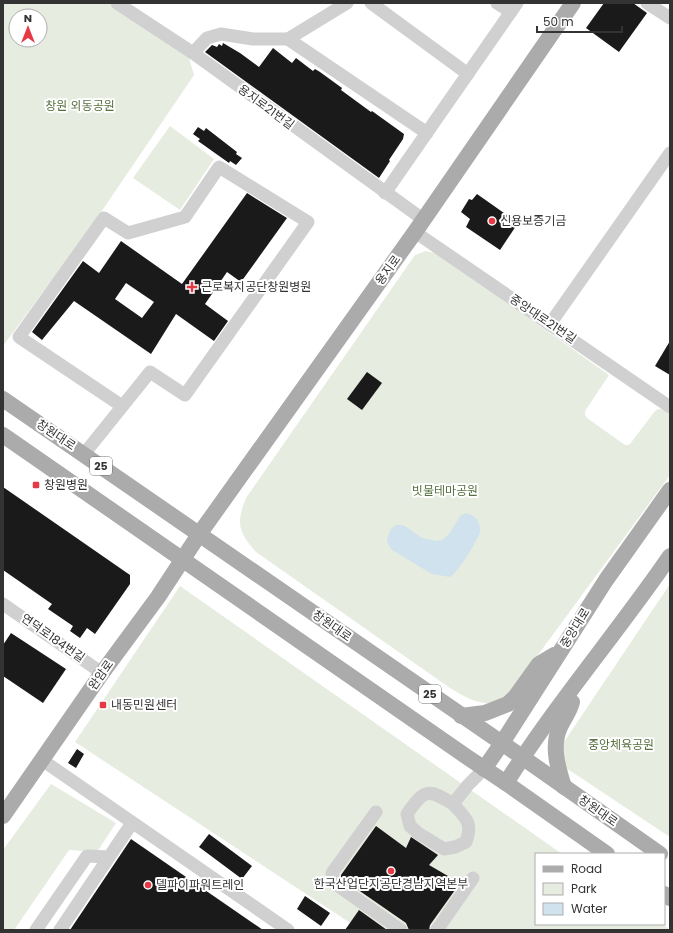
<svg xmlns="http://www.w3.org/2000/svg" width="673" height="933" font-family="Poppins,'Noto Sans KR',sans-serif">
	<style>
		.green { fill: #e6ecdf; fill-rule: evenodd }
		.water { fill: #cfe2ee }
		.building { fill: #1a1a1a; fill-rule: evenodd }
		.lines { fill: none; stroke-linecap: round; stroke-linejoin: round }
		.minor { stroke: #d0d0d0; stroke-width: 13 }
		.major { stroke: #ababab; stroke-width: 16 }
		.poi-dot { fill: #e63946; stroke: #fff; stroke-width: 1.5 }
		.labels { text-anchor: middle; stroke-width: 4; stroke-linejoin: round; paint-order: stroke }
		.shield { fill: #fff; stroke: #707070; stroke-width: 1 }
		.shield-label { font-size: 11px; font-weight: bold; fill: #333 }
		.park-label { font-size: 12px; fill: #56703f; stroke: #fff }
		.street-label { font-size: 12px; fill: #333; stroke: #fff }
		.poi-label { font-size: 12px; fill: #333; stroke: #fff; text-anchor: start }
	</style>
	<rect width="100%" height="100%" fill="#fff"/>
	<!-- green -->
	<g class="green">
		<path d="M3 3H111L188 55 194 75 91 227 3 346ZM16 16H40V40H16Z"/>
		<polygon points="170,126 214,159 180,210 133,178"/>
		<path d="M426 251 438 254 609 375 585 411V415L587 418 625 445H628L630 444 655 411C661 407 664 410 670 414V475L513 689C509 693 505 697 501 700 484 709 465 697 450 688L256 552C238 532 236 523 246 498L415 255Z"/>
		<polygon points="670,584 670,837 560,764 562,745"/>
		<polygon points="180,586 562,854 536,854 536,924 662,924 670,930 361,930 75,742"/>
		<polygon points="51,784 116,823 97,852 69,850 14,930 3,930 3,850"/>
	</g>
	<!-- water -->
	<path class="water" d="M466 513C476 516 481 522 480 532 476 543 459 571 450 577L432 574 392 550 388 544 387 539 391 529 396 525H400L405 526 422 538 436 541 442 540 449 534 461 515Z"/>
	<!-- building -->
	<g class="building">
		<polygon points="604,3 633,3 647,13 619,52 586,28"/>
		<polygon points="223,43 240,53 259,67 273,48 292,63 296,58 313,71 315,69 320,72 342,88 341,90 371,112 372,111 404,134 403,139 389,160 390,161 379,178 205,52 212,45 217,47 219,44 222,46"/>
		<polygon points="198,127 204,131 206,128 237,152 236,154 242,158 236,165 230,161 229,163 198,141 200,139 193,134"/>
		<path d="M247 193 287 218 241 282 227 272 205 304 228 321 214 341 176 314 151 354 74 301 42 340 32 332 83 261 99 273 121 241 182 284ZM126 283 154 302 142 318 115 299Z"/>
		<polygon points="477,194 518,223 500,250 466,227 470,219 461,212 469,199 472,200"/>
		<polygon points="670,341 670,375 655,366"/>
		<polygon points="367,372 382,383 362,410 347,399"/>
		<polygon points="3,487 130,575 130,584 95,634 87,628 80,638 70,631 73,626 48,609 52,604 3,570"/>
		<polygon points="11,633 66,669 43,703 3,676 3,645"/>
		<polygon points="77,749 84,754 76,768 68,763"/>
		<polygon points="376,826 406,848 411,837 438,855 429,865 460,883 430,925 429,930 409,930 406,923 341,878 341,875"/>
		<polygon points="209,834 252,866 242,879 199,847"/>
		<polygon points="131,839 263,930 70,930"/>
		<polygon points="305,896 330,913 321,926 297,909"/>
		<polygon points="359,910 387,930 345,930"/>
	</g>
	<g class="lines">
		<!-- minor -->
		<g class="minor">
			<polyline points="117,3 193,53"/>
			<polyline points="347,3 288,39 253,39 221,34 207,38 193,53 424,220"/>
			<polyline points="371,3 468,74"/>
			<polyline points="497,3 511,12"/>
			<polyline points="647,3 670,18"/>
			<polyline points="288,39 427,133"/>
			<polyline points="385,193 517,3"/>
			<polyline points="415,232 670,407"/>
			<polyline points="550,324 670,153"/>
			<polyline points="84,454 150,372 185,395 308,222 219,167 185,217 128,233 104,218 19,337 122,406"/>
			<polyline points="3,604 102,673"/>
			<polyline points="42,760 288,930"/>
			<path d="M453 804C466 818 473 823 466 842L455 847 444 849 418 833 410 826 407 814C424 789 428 788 453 804L468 785 484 769"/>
			<polyline points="376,812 332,873 334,883 401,930"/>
			<polyline points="36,930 87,856 109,857"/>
			<polyline points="60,930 132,823"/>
			<polyline points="437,930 473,878"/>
		</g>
		<!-- major -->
		<g class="major">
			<polyline points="3,399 502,743 660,854"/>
			<polyline points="3,435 467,757 506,783 607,854"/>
			<polyline points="461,716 485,713 508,704 516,696 539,664 554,655"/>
			<polyline points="484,769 502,743 606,580 670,490"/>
			<path d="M506 783C556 704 617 633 670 556"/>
			<path d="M564 787C558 768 551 746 560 727 564 718 570 711 572 702"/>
			<polyline points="3,816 102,673 158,597 200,533 415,232 573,3"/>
			<polyline points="664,894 670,898"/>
		</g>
	</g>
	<!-- markers -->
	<g class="poi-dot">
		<circle cx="492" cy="221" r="4"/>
		<path d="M190 281h4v4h4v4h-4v4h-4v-4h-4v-4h4z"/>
		<rect x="32" y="481" width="8" height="8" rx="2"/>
		<rect x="99" y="701" width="8" height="8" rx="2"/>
		<circle cx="391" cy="871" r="4"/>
		<circle cx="148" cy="885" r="4"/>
	</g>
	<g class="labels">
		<!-- shield labels -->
		<g class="shield">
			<rect x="90" y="457" width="22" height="18" rx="3"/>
			<rect x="419" y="685" width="22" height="18" rx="3"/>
		</g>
		<g class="shield-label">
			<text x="101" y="470">25</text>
			<text x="430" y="698">25</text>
		</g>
		<!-- park labels -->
		<g class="park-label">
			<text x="80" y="110">창원 외동공원</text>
			<text x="445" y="495">빗물테마공원</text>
			<text x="621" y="749">중앙체육공원</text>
		</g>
		<!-- street labels -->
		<g class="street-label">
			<text transform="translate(266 107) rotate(36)" y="4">용지로21번길</text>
			<text transform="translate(388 270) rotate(-54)" y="4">용지로</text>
			<text transform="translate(543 319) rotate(34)" y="4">중앙대로21번길</text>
			<text transform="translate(56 435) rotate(34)" y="4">창원대로</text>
			<text transform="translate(332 626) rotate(35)" y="4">창원대로</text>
			<text transform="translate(575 628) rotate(-58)" y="4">중앙대로</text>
			<text transform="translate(53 638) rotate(35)" y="4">연덕로184번길</text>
			<text transform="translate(101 675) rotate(-55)" y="4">완암로</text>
			<text transform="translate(598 811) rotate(35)" y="4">창원대로</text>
		</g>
		<!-- poi labels -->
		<g class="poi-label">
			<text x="500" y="225">신용보증기금</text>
			<text x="201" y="291">근로복지공단창원병원</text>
			<text x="44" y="489">창원병원</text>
			<text x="111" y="709">내동민원센터</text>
			<text x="391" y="888" text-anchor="middle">한국산업단지공단경남지역본부</text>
			<text x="156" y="889">델파이파워트레인</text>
		</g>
	</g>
	<!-- border -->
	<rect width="673" height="933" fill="none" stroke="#333333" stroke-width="8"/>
	<!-- legend -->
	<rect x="535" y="853" width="130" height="72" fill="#ffffff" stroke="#adadad"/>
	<rect x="543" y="866" width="20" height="6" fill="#ababab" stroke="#adadad"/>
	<text x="571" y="873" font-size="12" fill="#333333">Road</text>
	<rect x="543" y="883" width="20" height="12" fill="#e6ecdf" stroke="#adadad"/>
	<text x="571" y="893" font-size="12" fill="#333333">Park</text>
	<rect x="543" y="903" width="20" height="12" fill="#cfe2ee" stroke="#adadad"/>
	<text x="571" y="913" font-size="12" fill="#333333">Water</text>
	<!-- north arrow -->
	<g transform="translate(28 28)"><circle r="19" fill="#ffffff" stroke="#adadad"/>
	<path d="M0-3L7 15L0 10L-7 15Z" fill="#e63946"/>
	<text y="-6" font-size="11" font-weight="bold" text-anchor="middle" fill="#333333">N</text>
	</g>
	<!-- scale -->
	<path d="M537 26v6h85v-6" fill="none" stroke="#333333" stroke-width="2"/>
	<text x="543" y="26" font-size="12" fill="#333333" stroke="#ffffff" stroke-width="3" paint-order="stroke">50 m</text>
</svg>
